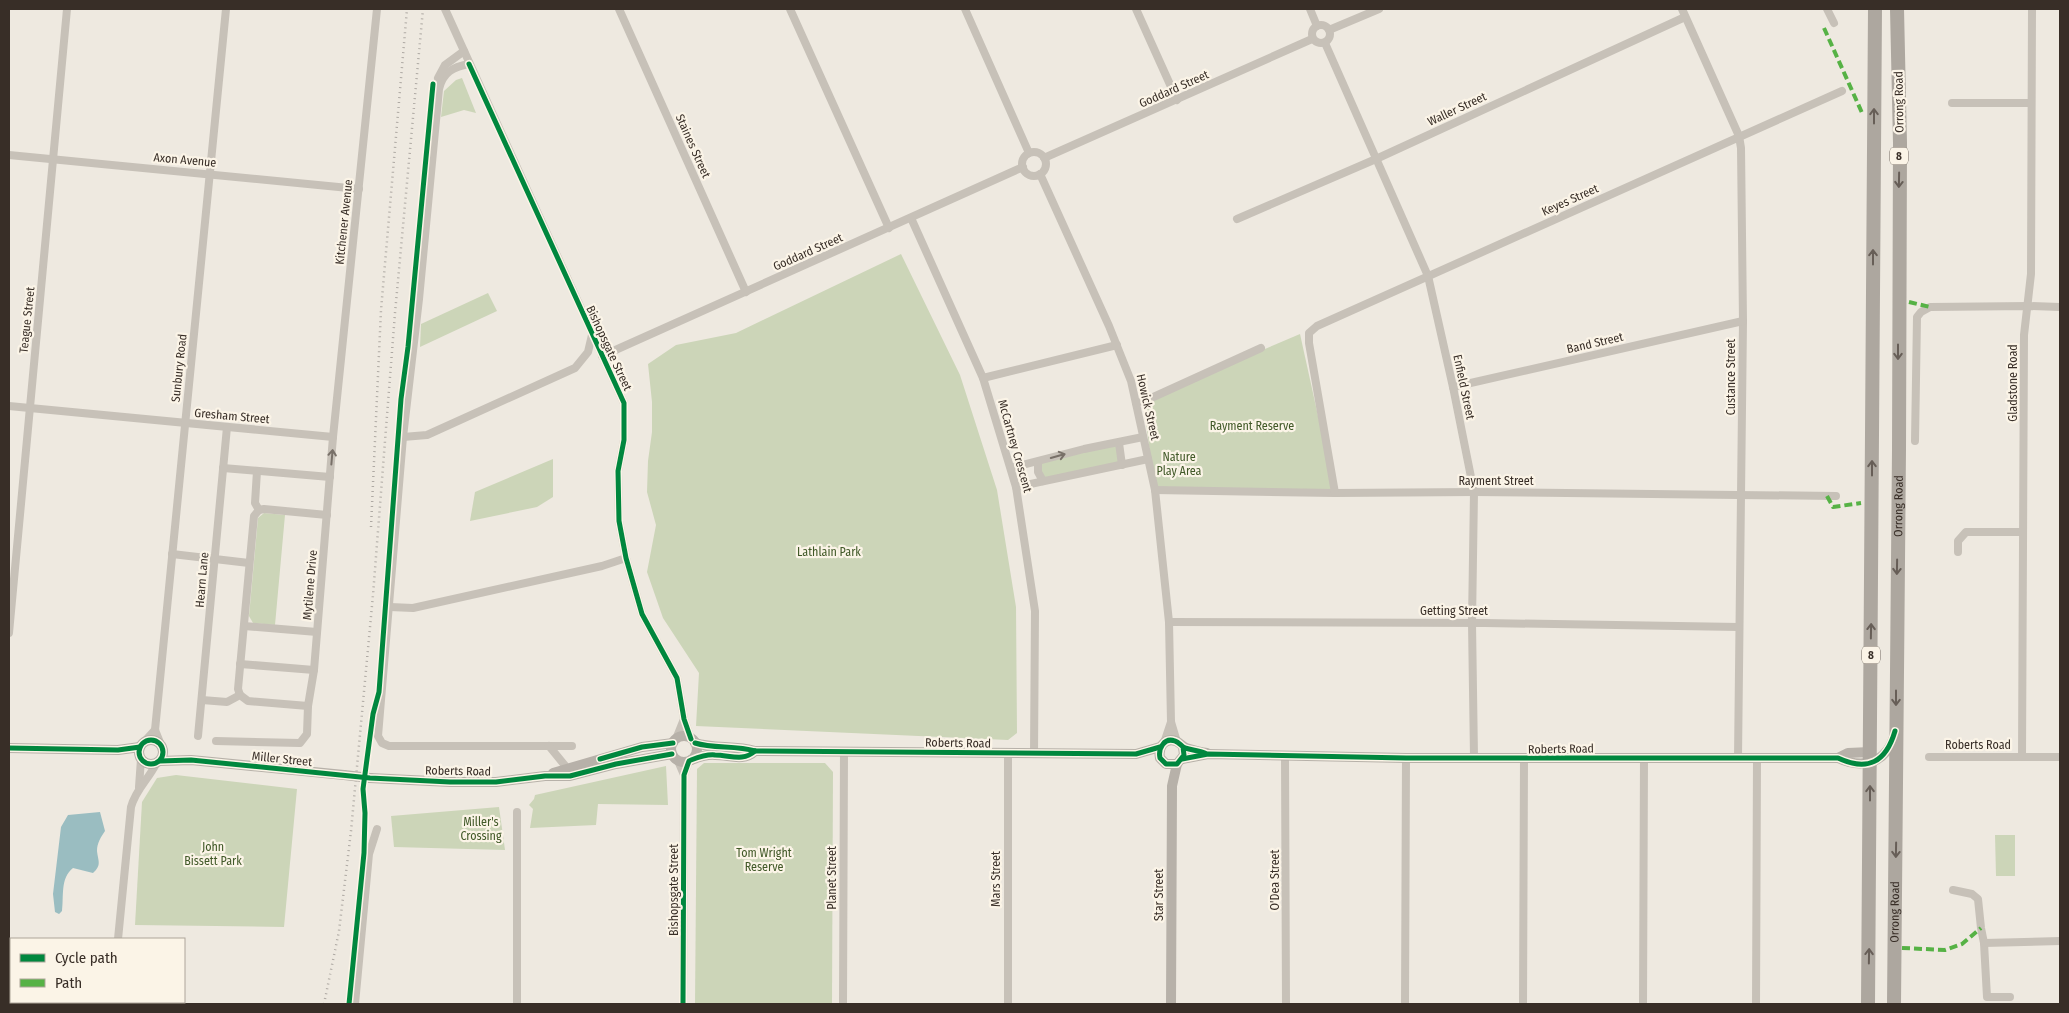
<svg xmlns="http://www.w3.org/2000/svg" width="2069" height="1013" font-family="'Fira Sans Condensed',sans-serif">
	<style>
		.green { fill: #ccd5b8 }
		.water { fill: #9abdc1 }
		.lines { fill: none; stroke-linecap: round; stroke-linejoin: round }
		.street { stroke: #c7c1b8; stroke-width: 8 }
		.secondary { stroke: #b7b1a9; stroke-width: 10 }
		.highway { stroke: #ada79f; stroke-width: 14 }
		.rail { stroke: #aea9a3; stroke-width: 2.5; stroke-dasharray: 1 4; stroke-linecap: butt }
		.secondary-bridge { stroke: #b7b1a9; stroke-width: 10 }
		.quiet { stroke: #56b245; stroke-width: 4; stroke-dasharray: 8 4; stroke-linecap: butt }
		.cycleway-casing { stroke: #fbf4e7; stroke-width: 8 }
		.cycleway { stroke: #00873e; stroke-width: 5 }
		.oneway { stroke: #675e57 }
		.oneway2 { stroke: #787068 }
		.labels { text-anchor: middle; stroke-width: 4.5; stroke-linejoin: round; paint-order: stroke }
		.shield { fill: #fbf4e7; stroke: #726961; stroke-width: 1 }
		.shield-label { font-size: 11px; font-weight: bold; fill: #382e27 }
		.street-label { font-size: 12px; fill: #382e27; stroke: #fbf4e7 }
		.park-label { font-size: 12px; fill: #415928; stroke: #fbf4e7 }
	</style>
	<rect width="100%" height="100%" fill="#eee9e0"/>
	<!-- green -->
	<g class="green">
		<polygon points="462,78 476,113 464,110 441,117 444,91 456,80"/>
		<polygon points="901,254 960,375 997,490 1016,607 1017,733 1008,740 696,726 699,673 663,618 647,572 656,525 647,492 648,461 652,432 652,402 648,364 676,345 736,333"/>
		<polygon points="488,293 497,311 420,347 421,324"/>
		<polygon points="1300,334 1335,493 1155,490 1143,401"/>
		<polygon points="1119,443 1122,465 1043,481 1038,462"/>
		<polygon points="553,459 553,497 537,507 470,521 475,492"/>
		<polygon points="264,513 285,515 275,625 253,623 249,616 258,518"/>
		<polygon points="704,763 825,763 833,772 832,1004 695,1004 697,769"/>
		<polygon points="666,766 668,805 598,804 596,825 530,828 533,809 529,805 534,799 535,795"/>
		<polygon points="176,775 297,789 284,927 135,925 142,802 157,778"/>
		<polygon points="499,807 505,850 394,847 391,816"/>
		<polygon points="1995,835 2015,835 2015,876 1996,876"/>
	</g>
	<!-- water -->
	<path class="water" d="M100 812 105 831C101 837 97 843 97 851 98 861 102 865 93 873L73 868C60 878 64 897 62 911L59 914 55 912 53 894 61 827 68 815Z"/>
	<g class="lines">
		<!-- street -->
		<g class="street">
			<polyline points="445,9 624,403 624,440 618,471 619,521 626,558 642,614 677,678 684,719 691,739"/>
			<polyline points="619,9 746,292"/>
			<polyline points="790,9 889,228"/>
			<polyline points="965,9 1029,153"/>
			<polyline points="1136,9 1177,100"/>
			<polyline points="1310,9 1317,26"/>
			<polyline points="1682,9 1739,136 1741,148 1743,321 1738,758"/>
			<polyline points="1827,9 1834,23"/>
			<circle cx="1321" cy="34" r="9"/>
			<polyline points="1329,30 1379,9"/>
			<polyline points="1325,43 1428,276 1453,387 1474,492 1472,623 1474,757"/>
			<path d="M469 64C453 67 443 72 439 89L419 299 403 437 378 736 382 743 389 746H572"/>
			<polyline points="438,78 445,65 464,51"/>
			<polyline points="1952,103 2031,103"/>
			<circle cx="1034" cy="164" r="12"/>
			<polyline points="9,155 359,189"/>
			<polyline points="1044,158 1312,39"/>
			<polyline points="1040,174 1109,326 1131,381 1155,490 1169,622 1171,722 1177,742"/>
			<polyline points="911,218 983,378 1016,487 1035,611 1034,754"/>
			<polyline points="1237,219 1376,159 1685,17"/>
			<polyline points="602,356 1023,167"/>
			<polyline points="983,378 1117,345"/>
			<polyline points="1453,387 1743,321"/>
			<polyline points="1136,403 1149,399 1261,348"/>
			<polyline points="9,406 333,437"/>
			<polyline points="403,437 427,435 575,368 588,352 592,335"/>
			<polyline points="1915,441 1917,317 1921,312 1930,307 2029,306 2060,307"/>
			<polyline points="1119,443 1122,465"/>
			<polyline points="1038,462 1038,472 1043,481"/>
			<polyline points="223,468 330,477"/>
			<polyline points="1011,468 1084,449 1143,437"/>
			<polyline points="1016,487 1148,459"/>
			<polyline points="1155,490 1335,493 1474,492 1836,496"/>
			<polyline points="1335,493 1309,343 1309,333 1317,326 1842,91"/>
			<polyline points="259,510 264,509 327,515"/>
			<polyline points="1958,552 1958,541 1966,532 2023,532"/>
			<polyline points="172,554 249,563"/>
			<polyline points="390,607 413,608 602,566 626,558"/>
			<polyline points="1169,622 1485,623 1739,627"/>
			<polyline points="244,626 317,632"/>
			<polyline points="9,633 67,9"/>
			<polyline points="240,664 314,670"/>
			<polyline points="240,695 238,689 254,516 259,510 255,503 257,471"/>
			<polyline points="202,700 227,702 240,695 248,701 308,706"/>
			<polyline points="198,736 227,427"/>
			<polyline points="676,739 684,719"/>
			<polyline points="145,741 155,730"/>
			<polyline points="216,741 300,743 307,734 308,706 314,670 333,437 377,9"/>
			<polyline points="1164,743 1171,722"/>
			<polyline points="161,745 155,730 226,9"/>
			<polyline points="549,746 567,768"/>
			<polyline points="1008,754 1008,1004"/>
			<polyline points="1285,756 1286,1004"/>
			<polyline points="1929,757 2060,757"/>
			<polyline points="2022,757 2024,335 2031,274 2032,9"/>
			<polyline points="678,761 684,775"/>
			<polyline points="139,787 141,759"/>
			<polyline points="517,812 517,1004"/>
			<polyline points="1953,890 1972,894 1978,899 1981,928 1984,943 1987,997 2010,997"/>
			<path d="M118 939 131 807C136 789 148 780 156 764"/>
			<polyline points="1984,943 2060,941"/>
			<polyline points="112,1004 112,1002"/>
			<polyline points="355,1004 369,854 377,829"/>
			<polyline points="683,1004 684,775 689,761"/>
			<polyline points="843,1004 844,752"/>
			<polyline points="1405,1004 1406,758"/>
			<polyline points="1523,1004 1524,759"/>
			<polyline points="1643,1004 1644,758"/>
			<polyline points="1756,1004 1757,759"/>
		</g>
		<!-- secondary -->
		<g class="secondary">
			<circle cx="684" cy="749" r="13"/>
			<circle cx="151" cy="752" r="12"/>
			<path d="M695 743C714 749 735 745 755 751L1136 754 1160 747"/>
			<path d="M1183 747 1184 755 1177 764H1166L1160 758C1158 748 1164 737 1176 741 1180 743 1182 746 1186 748 1193 750 1200 752 1207 753"/>
			<polyline points="9,748 118,750 140,747"/>
			<polyline points="1838,758 1848,753 1870,752"/>
			<path d="M1182 759 1208 754 1406 758H1838C1862 769 1885 764 1894 737"/>
			<path d="M691 760C699 757 707 754 715 755 730 755 743 762 755 751"/>
			<polyline points="160,761 191,760 344,775"/>
			<polyline points="553,773 642,747 673,743"/>
			<polyline points="370,778 450,782 496,782 545,776 570,776 616,764 672,754"/>
			<polyline points="1171,1004 1172,786 1177,764"/>
		</g>
		<!-- highway -->
		<g class="highway">
			<polyline points="1868,1004 1875,9"/>
			<path id="s1" d="M1894 1004 1899 450 1900 143 1897 9"/>
		</g>
		<!-- rail -->
		<g class="rail">
			<polyline points="371,527 381,310 407,9"/>
			<polyline points="324,1004 339,931 351,831 373,595 395,313 423,9"/>
		</g>
		<!-- secondary-bridge -->
		<polyline class="secondary-bridge" points="344,775 370,778"/>
		<!-- quiet -->
		<g class="quiet">
			<polyline points="1824,28 1863,115"/>
			<polyline points="1909,302 1930,307"/>
			<polyline points="1827,496 1833,507 1861,503"/>
			<polyline points="1902,948 1945,950 1962,944 1981,928"/>
		</g>
		<!-- cycleway casing -->
		<g class="cycleway-casing">
			<g id="cycleway">
				<polyline points="469,64 624,403 624,440 618,471 619,521 626,558 642,614 677,678 684,719 691,739"/>
				<circle cx="151" cy="752" r="12"/>
				<path d="M695 743C714 749 735 745 755 751L1136 754 1160 747"/>
				<path d="M1183 747 1184 755 1177 764H1166L1160 758C1158 749 1164 737 1175 741 1179 742 1181 746 1185 748 1192 750 1199 751 1205 753"/>
				<polyline points="9,748 118,750 140,747"/>
				<polyline points="600,759 642,747 673,743"/>
				<path d="M1182 759 1208 754 1406 758H1838C1868 772 1886 762 1895 731"/>
				<path d="M691 760C699 757 707 754 715 755 730 755 743 762 755 751"/>
				<polyline points="160,761 191,760 370,778 450,782 496,782 545,776 570,776 616,764 672,754"/>
				<polyline points="349,1004 364,853 365,813 363,789 373,714 379,692 401,399 408,347 433,84"/>
				<polyline points="683,1004 684,775 689,761"/>
			</g>
		</g>
		<!-- cycleway -->
		<use href="#cycleway" class="cycleway"/>
	</g>
	<!-- one-way arrows -->
	<defs><path id="oneway-shaft" d="M-6 0H5M1.5-3L5.5 0L1.5 3" fill="none" stroke-width="1.6" stroke-linecap="round" stroke-linejoin="round" transform="scale(1.25)"/></defs>
	<g class="oneway">
		<use href="#oneway-shaft" transform="translate(1874 116) rotate(-90)"/>
		<use href="#oneway-shaft" transform="translate(1899 180) rotate(91)"/>
		<use href="#oneway-shaft" transform="translate(1873 257) rotate(-90)"/>
		<use href="#oneway-shaft" transform="translate(1898 352) rotate(90)"/>
		<use href="#oneway-shaft" transform="translate(1872 468) rotate(-90)"/>
		<use href="#oneway-shaft" transform="translate(1897 567) rotate(91)"/>
		<use href="#oneway-shaft" transform="translate(1871 631) rotate(-89)"/>
		<use href="#oneway-shaft" transform="translate(1896 698) rotate(90)"/>
		<use href="#oneway-shaft" transform="translate(1870 793) rotate(-90)"/>
		<use href="#oneway-shaft" transform="translate(1896 850) rotate(91)"/>
		<use href="#oneway-shaft" transform="translate(1869 956) rotate(-89)"/>
	</g>
	<g class="oneway2">
		<use href="#oneway-shaft" transform="translate(1058 456) rotate(-16)"/>
		<use href="#oneway-shaft" transform="translate(332 457) rotate(-85)"/>
	</g>
	<g class="labels">
		<!-- shield labels -->
		<g class="shield">
			<rect x="1890" y="147.5" width="18" height="17" rx="4"/>
			<rect x="1862" y="646.5" width="18" height="17" rx="4"/>
		</g>
		<g class="shield-label">
			<text x="1899" y="160">8</text>
			<text x="1871" y="659">8</text>
		</g>
		<!-- street labels -->
		<g class="street-label">
			<text transform="translate(1174 89) rotate(-24)" y="4">Goddard Street</text>
			<text transform="translate(1899 102) rotate(-91)" y="4">Orrong Road</text>
			<text transform="translate(1457 109) rotate(-25)" y="4">Waller Street</text>
			<text transform="translate(693 146) rotate(66)" y="4">Staines Street</text>
			<text transform="translate(185 160) rotate(5)" y="4">Axon Avenue</text>
			<text transform="translate(1570 200) rotate(-24)" y="4">Keyes Street</text>
			<text transform="translate(344 222) rotate(-84)" y="4">Kitchener Avenue</text>
			<text transform="translate(808 252) rotate(-24)" y="4">Goddard Street</text>
			<text transform="translate(27 320) rotate(-84)" y="4">Teague Street</text>
			<text transform="translate(1595 343) rotate(-13)" y="4">Band Street</text>
			<text transform="translate(609 348) rotate(65)" y="4">Bishopsgate Street</text>
			<text transform="translate(179 368) rotate(-84)" y="4">Sunbury Road</text>
			<text transform="translate(1731 377) rotate(-90)" y="4">Custance Street</text>
			<text transform="translate(2013 383) rotate(-90)" y="4">Gladstone Road</text>
			<text transform="translate(1464 387) rotate(78)" y="4">Enfield Street</text>
			<text transform="translate(1148 407) rotate(77)" y="4">Howick Street</text>
			<text transform="translate(232 416) rotate(5)" y="4">Gresham Street</text>
			<text transform="translate(1015 446) rotate(74)" y="4">McCartney Crescent</text>
			<text x="1496" y="485">Rayment Street</text>
			<text dy="4" stroke="none"><textPath href="#s1" startOffset="498">Orrong Road</textPath></text>
			<text transform="translate(202 580) rotate(-85)" y="4">Hearn Lane</text>
			<text transform="translate(310 585) rotate(-85)" y="4">Mytilene Drive</text>
			<text x="1454" y="615">Getting Street</text>
			<text transform="translate(958 743) rotate(1)" y="4">Roberts Road</text>
			<text x="1978" y="749">Roberts Road</text>
			<text transform="translate(1561 749) rotate(-1)" y="4">Roberts Road</text>
			<text transform="translate(282 759) rotate(6)" y="4">Miller Street</text>
			<text transform="translate(458 771) rotate(1)" y="4">Roberts Road</text>
			<text transform="translate(832 878) rotate(-90)" y="4">Planet Street</text>
			<text transform="translate(996 879) rotate(-90)" y="4">Mars Street</text>
			<text transform="translate(1275 880) rotate(-90)" y="4">O'Dea Street</text>
			<text transform="translate(674 890) rotate(-90)" y="4">Bishopsgate Street</text>
			<text transform="translate(1159 895) rotate(-90)" y="4">Star Street</text>
			<text dy="4" stroke="none"><textPath href="#s1" startOffset="92">Orrong Road</textPath></text>
		</g>
		<!-- park labels -->
		<g class="park-label">
			<text x="1252" y="430">Rayment Reserve</text>
			<text x="1179" y="461">Nature<tspan x="1179" dy="14">Play Area</tspan></text>
			<text x="829" y="556">Lathlain Park</text>
			<text x="481" y="826">Miller's<tspan x="481" dy="14">Crossing</tspan></text>
			<text x="213" y="851">John<tspan x="213" dy="14">Bissett Park</tspan></text>
			<text x="764" y="857">Tom Wright<tspan x="764" dy="14">Reserve</tspan></text>
		</g>
	</g>
	<!-- border -->
	<rect width="2069" height="1013" fill="none" stroke="#382e27" stroke-width="20"/>
	<!-- legend -->
	<rect x="10" y="938" width="175" height="65" fill="#fbf4e7" stroke="#ada59a"/>
	<rect x="20" y="954" width="25" height="8" fill="#00873e" stroke="#ada59a"/>
	<text x="55" y="963" font-size="15" fill="#382e27">Cycle path</text>
	<rect x="20" y="979" width="25" height="8" fill="#56b245" stroke="#ada59a"/>
	<text x="55" y="988" font-size="15" fill="#382e27">Path</text>
</svg>
